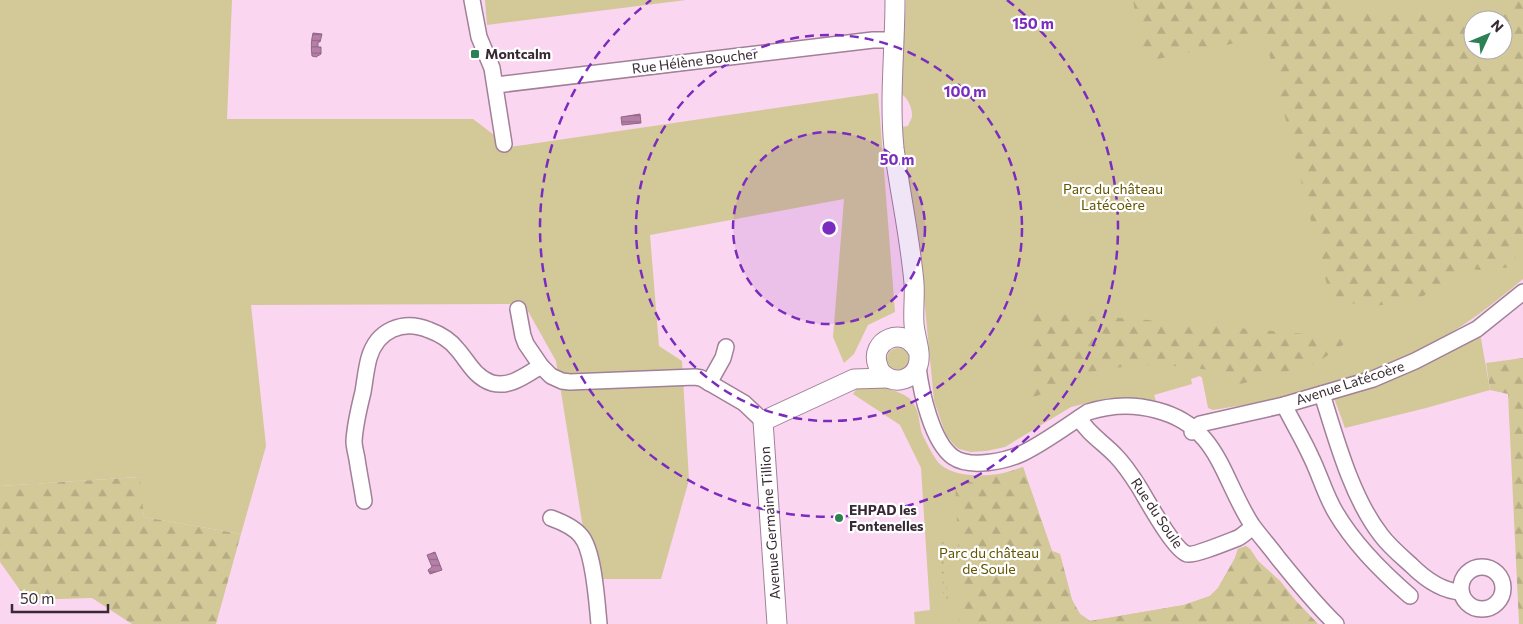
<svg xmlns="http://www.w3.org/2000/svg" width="1523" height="624" font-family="Commissioner,sans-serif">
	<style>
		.green { fill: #d3c898; fill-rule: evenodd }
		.forest { fill: url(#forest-firs); fill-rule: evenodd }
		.garden { fill: url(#garden-dots) }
		.water { fill: url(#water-rules); stroke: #906685 }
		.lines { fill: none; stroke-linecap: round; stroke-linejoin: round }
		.minor-casing { stroke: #a18098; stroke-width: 18 }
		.tertiary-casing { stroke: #a18098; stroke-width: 21 }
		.minor { stroke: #fff; stroke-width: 15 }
		.tertiary { stroke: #fff; stroke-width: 19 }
		.ring { fill: none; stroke: #7b2cbf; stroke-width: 2.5; stroke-dasharray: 9 6 }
		.poi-dot { fill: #2c8053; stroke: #fff; stroke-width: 2 }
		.labels { text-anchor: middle; stroke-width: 4.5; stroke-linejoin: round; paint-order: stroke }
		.poi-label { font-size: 14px; font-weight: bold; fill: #382a34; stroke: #fff; text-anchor: start }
		.street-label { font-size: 14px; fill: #382a34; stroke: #fff }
		.park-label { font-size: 14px; fill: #655500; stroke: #fff }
		.centre { fill: #7b2cbf; stroke: #fff; stroke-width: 2.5 }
		.ring-label { font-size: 15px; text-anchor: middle; font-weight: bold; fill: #7b2cbf; stroke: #fff; stroke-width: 4.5; stroke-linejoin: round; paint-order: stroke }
	</style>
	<defs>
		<pattern id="forest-firs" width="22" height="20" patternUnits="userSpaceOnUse" patternTransform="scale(1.25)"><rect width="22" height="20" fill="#d3c898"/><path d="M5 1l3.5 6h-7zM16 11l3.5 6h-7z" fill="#b6ac84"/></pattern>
		<pattern id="garden-dots" width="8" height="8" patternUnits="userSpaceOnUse" patternTransform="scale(1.25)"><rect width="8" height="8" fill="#d3c898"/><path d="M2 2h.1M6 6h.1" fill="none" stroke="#b6ac84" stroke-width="1.8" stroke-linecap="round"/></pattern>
		<pattern id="water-rules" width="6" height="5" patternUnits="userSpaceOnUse" patternTransform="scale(1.25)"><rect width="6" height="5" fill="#b67fa8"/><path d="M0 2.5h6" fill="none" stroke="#95688a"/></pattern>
	</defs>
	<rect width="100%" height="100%" fill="#fbd6f0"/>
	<!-- green -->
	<g class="green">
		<polygon points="0,0 232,0 227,119 473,119 510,147 878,93 895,312 868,325 854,354 844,363 833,337 844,199 650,235 659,346 682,361 689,480 661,579 601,579 583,528 556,361 524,304 251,305 266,446 241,534 144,517 139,477 0,486"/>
		<polygon points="485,0 686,0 487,25"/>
		<path d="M906 0H1523V279C1504 295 1484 311 1463 325 1410 360 1342 383 1281 398 1259 403 1236 406 1213 410L1208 408 1202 378 1200 376 1191 379 1192 384 1154 395 1156 401 1134 398H1109L1071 407 1005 447 986 451 971 452 959 449 954 445 946 435 934 401 919 245 901 127 908 126C909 123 911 120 912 117 913 110 908 97 901 94ZM1473 20H1503V50H1473Z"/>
		<polygon points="1480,333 1490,390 1426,408 1345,428 1333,395"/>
		<circle cx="898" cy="359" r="11"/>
		<path d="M875 385C889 390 909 392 915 406 920 415 919 427 923 436 927 444 935 460 941 465 960 481 1002 476 1023 467L1052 551 1060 554 1072 600 1080 614 1090 621 1184 605 1210 596 1218 588 1235 558 1238 549 1246 546 1250 549 1258 561 1280 581 1295 600 1318 624H915L914 612 930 610 921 468 900 425 853 394 857 388Z"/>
	</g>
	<!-- forest -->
	<g class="forest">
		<path d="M1133 0H1337L1335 9 1498 12 1500 0H1523V240L1517 249 1513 267 1480 270 1461 268 1443 284 1420 298 1376 306 1331 301 1265 37 1143 62ZM1473 20H1503V50H1473Z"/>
		<polygon points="1031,312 1136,319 1353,338 1315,364 1237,385 1219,371 1157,364 1101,369 1032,398"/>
		<polygon points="1523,358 1523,624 1519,624 1508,394 1490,390 1486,363"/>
		<polygon points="1023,467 1052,551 1060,554 1072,600 1080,614 1090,621 1184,605 1210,596 1218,588 1235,558 1238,549 1246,546 1250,549 1258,561 1280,581 1295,600 1318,624 960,624 957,615 960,592 955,478 974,483"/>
		<polygon points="140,477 144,517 241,534 216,624 132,624 92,598 27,600 0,562 0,486"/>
	</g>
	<!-- garden -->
	<polygon class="garden" points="944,542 948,603 944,604 940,543"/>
	<!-- water -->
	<g class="water">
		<path d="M313 33 322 34 320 42H318V47H321V54L316 57 312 56C311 48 311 41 313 33Z"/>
		<polygon points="640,114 641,123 622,125 621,117"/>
		<polygon points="435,552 442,570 430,574 428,570 432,567 427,555"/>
	</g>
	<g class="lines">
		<!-- minor casing -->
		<g class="minor-casing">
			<g id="minor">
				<polyline points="472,0 479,37 492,68 504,144"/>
				<polyline points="496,85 873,40 894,40"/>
				<polyline points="518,309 523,336 526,344 541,366 551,376 562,381 570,382 695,377 701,378 744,403 763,421"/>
				<path d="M918 367C921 392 932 442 953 457 970 469 1006 461 1023 453 1044 443 1068 425 1088 412 1110 405 1134 404 1156 410 1219 426 1221 477 1252 525 1260 536 1270 547 1278 558 1297 581 1315 604 1336 624"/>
				<polyline points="709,383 723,358 726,347"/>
				<path d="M1322 394C1336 439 1352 498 1381 535 1389 546 1401 556 1411 565 1425 579 1441 591 1461 592"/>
				<path d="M1284 405C1293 423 1303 439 1311 457 1320 475 1325 495 1336 513 1355 545 1382 572 1410 596"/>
				<path d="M1079 418C1088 434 1104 443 1116 456 1125 465 1132 476 1139 487 1147 500 1174 550 1187 554 1194 556 1230 541 1238 538 1244 535 1248 530 1253 527"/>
				<polyline points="1192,432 1200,424 1284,405 1373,379 1415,361 1477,329 1523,292"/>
				<path d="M364 501C362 487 359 473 357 459 356 453 354 447 354 441 355 424 359 408 363 392 365 380 366 369 369 358 377 330 403 319 429 330 440 334 450 340 457 349 468 361 474 377 492 383 510 388 526 375 541 366"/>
				<path d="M551 518C562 522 574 527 581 536 594 551 597 603 599 624"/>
				<circle cx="1482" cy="588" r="21"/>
			</g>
		</g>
		<!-- tertiary casing -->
		<g class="tertiary-casing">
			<g id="tertiary">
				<path d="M895 0C895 49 889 99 894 148 900 193 910 237 914 283 915 297 913 310 914 324 915 337 922 353 918 365 914 379 896 385 884 375 881 373 879 370 878 366 868 340 905 324 918 351"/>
				<polyline points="777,624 763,421 854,379 887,378"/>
			</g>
		</g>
		<!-- minor -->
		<use href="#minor" class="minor"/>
		<!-- tertiary -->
		<use href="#tertiary" class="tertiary"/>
	</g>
	<!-- distance rings -->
	<circle cx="829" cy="228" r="96" fill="#7b2cbf" fill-opacity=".12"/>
	<g class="ring">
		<circle cx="829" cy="228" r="96"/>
		<circle cx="829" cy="228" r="193"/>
		<path d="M1007 0A289 289 0 1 1 651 0"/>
	</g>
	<!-- markers -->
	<g class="poi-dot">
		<rect x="470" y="49" width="10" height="10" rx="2.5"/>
		<circle cx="839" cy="518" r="5"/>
	</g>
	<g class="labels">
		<!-- poi labels -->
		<g class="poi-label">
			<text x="485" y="59">Montcalm</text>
			<text x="849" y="515">EHPAD les<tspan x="849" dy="16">Fontenelles</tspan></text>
		</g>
		<!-- street labels -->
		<g class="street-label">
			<text transform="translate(695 61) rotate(-7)" y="5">Rue Hélène Boucher</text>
			<text transform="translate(1350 383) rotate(-18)" y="5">Avenue Latécoère</text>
			<text transform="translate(1157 513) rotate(56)" y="5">Rue du Soule</text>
			<text transform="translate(770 523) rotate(-94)" y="5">Avenue Germaine Tillion</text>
		</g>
		<!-- park labels -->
		<g class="park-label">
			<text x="1113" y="194">Parc du château<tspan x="1113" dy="16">Latécoère</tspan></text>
			<text x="989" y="558">Parc du château<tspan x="989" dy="16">de Soule</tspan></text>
		</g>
	</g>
	<circle cx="829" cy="228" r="8" class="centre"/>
	<g class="ring-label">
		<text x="1033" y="29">150 m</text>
		<text x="965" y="97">100 m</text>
		<text x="897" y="165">50 m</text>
	</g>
	<!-- north arrow -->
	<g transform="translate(1488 35) rotate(46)"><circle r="24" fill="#ffffff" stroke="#afaaae"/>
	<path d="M0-4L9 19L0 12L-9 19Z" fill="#2c8053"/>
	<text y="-8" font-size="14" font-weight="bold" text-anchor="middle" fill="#382a34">N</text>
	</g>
	<!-- scale -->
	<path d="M12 604v8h96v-8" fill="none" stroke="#382a34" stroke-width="2.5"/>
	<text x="20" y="604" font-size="15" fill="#382a34" stroke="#ffffff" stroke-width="4" paint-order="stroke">50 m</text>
</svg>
